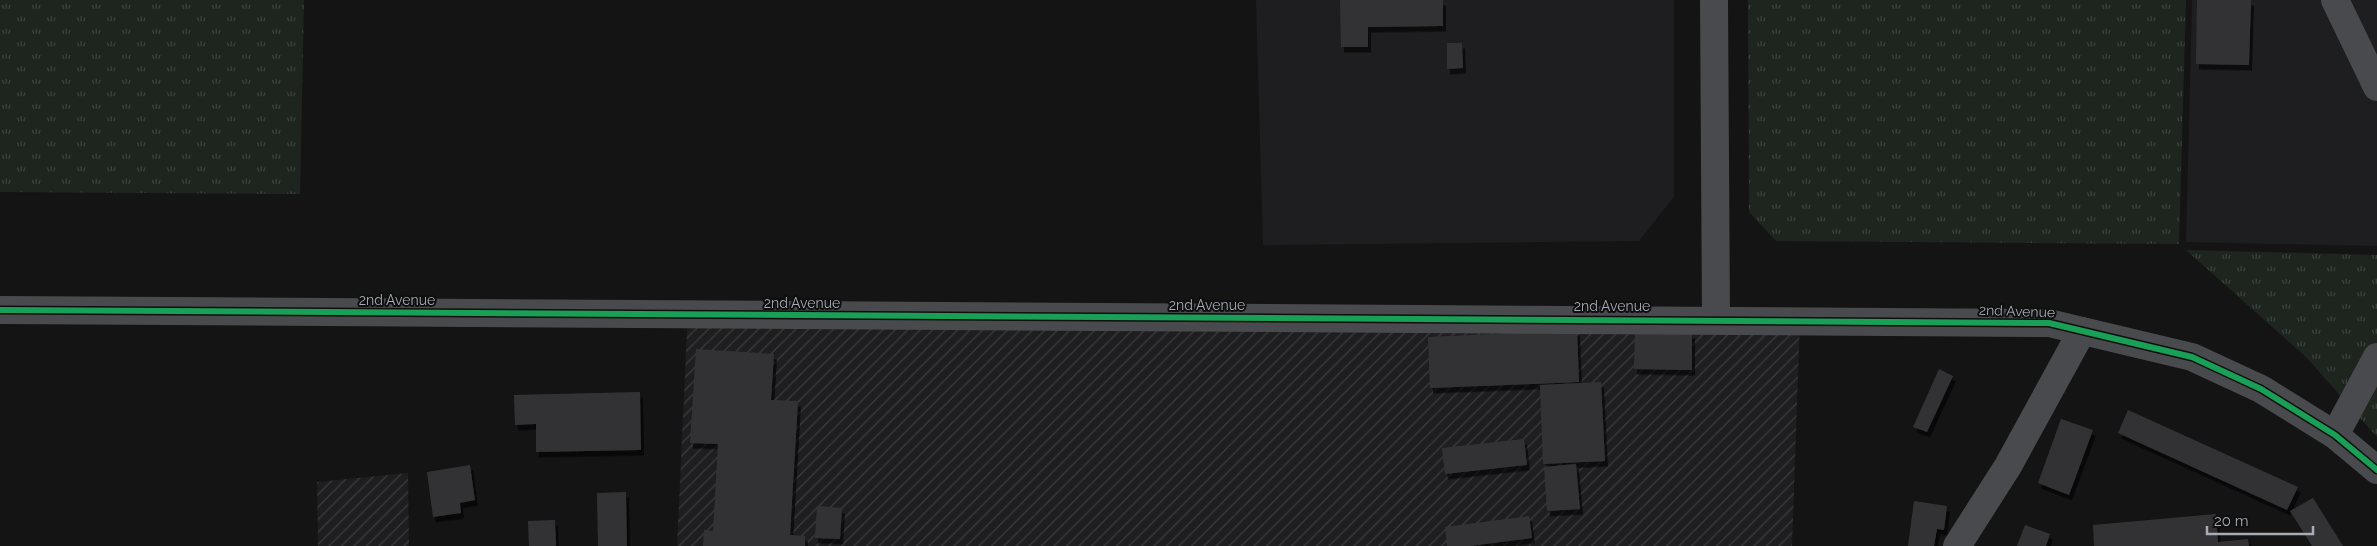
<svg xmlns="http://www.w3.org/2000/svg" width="2377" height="546" font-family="Raleway,sans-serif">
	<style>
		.built { fill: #1e1e20 }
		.industrial { fill: url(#industrial-furrows) }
		.grass { fill: url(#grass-tufts) }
		.building { fill: #333335; filter: url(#shadow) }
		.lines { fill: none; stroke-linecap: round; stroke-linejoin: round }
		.minor { stroke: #494a4d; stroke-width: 28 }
		.cycleway-casing { stroke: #0f0f10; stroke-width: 9 }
		.cycleway { stroke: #1a9f57; stroke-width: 6 }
		.labels { text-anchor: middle; stroke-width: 4; stroke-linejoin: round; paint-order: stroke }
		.street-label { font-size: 14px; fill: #a6abb5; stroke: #0f0f10 }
	</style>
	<defs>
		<pattern id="industrial-furrows" width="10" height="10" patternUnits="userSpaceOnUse" patternTransform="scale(1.25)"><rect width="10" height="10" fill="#1e1e20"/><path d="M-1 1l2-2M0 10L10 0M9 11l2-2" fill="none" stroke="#3c3c3e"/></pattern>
		<pattern id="grass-tufts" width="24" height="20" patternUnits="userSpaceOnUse" patternTransform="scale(1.25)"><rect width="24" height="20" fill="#1e251f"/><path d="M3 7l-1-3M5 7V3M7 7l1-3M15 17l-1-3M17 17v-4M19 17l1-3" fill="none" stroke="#3c423d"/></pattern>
		<filter id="shadow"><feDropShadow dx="3" dy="5.5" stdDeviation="0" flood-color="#0009"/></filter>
	</defs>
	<rect width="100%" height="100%" fill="#141415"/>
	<!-- built -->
	<g class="built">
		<polygon points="1256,0 1674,0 1674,197 1639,241 1263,245"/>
		<polygon points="2192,0 2377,0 2377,246 2186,242"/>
	</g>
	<!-- industrial -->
	<g class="industrial">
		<polygon points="688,310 1800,318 1792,546 677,546"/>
		<polygon points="408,473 409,546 318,546 317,482"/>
	</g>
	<!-- grass -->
	<g class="grass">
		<polygon points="0,0 304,0 300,194 0,192"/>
		<polygon points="1748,0 2186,0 2179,244 1776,241 1749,212"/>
		<polygon points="2186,250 2377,255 2377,437 2306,357"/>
	</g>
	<!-- building -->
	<g class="building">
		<polygon points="1340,0 1443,0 1443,26 1368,27 1368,47 1341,47"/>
		<polygon points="2197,0 2251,0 2249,65 2196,64"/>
		<polygon points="1447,43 1462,43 1463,68 1447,69"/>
		<polygon points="1577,330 1579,382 1430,388 1428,337"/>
		<polygon points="1635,332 1692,333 1692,370 1634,369"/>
		<polygon points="696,349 774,354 771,400 798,401 790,535 805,536 805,546 703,546 704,530 713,531 718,444 690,443"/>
		<polygon points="1939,369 1953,376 1927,432 1913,427"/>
		<polygon points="1601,382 1605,461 1543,464 1540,385"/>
		<polygon points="640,392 641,450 536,452 536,424 515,425 514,395"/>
		<polygon points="2128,410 2298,487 2287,510 2118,433"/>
		<polygon points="2061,419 2093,430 2069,495 2038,483"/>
		<polygon points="1524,439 1527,465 1445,474 1442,448"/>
		<polygon points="1576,464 1580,509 1547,511 1544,467"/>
		<polygon points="470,465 475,500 460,503 461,513 433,517 427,472"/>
		<polygon points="626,492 627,546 598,546 597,493"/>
		<polygon points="2313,498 2343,546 2312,546 2290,511"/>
		<polygon points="1914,501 1947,506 1944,530 1937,529 1934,546 1908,546"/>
		<polygon points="817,506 842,508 840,539 815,538"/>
		<polygon points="2216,514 2218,542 2248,539 2249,546 2094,546 2093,525"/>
		<polygon points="1529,516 1532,538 1470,546 1447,546 1445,527"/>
		<polygon points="555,520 556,546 529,546 528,521"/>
		<polygon points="2025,525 2050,534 2046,546 2017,546"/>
	</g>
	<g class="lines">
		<!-- minor -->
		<g class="minor">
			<polyline points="1714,0 1716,319"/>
			<polyline points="2335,0 2377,87"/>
			<polyline points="0,310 2049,323 2192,357 2261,389 2335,435 2377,470"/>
			<polyline points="2335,435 2377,357"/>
			<polyline points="1957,546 2008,466 2082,331"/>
		</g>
		<!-- cycleway casing -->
		<g class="cycleway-casing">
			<polyline id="cycleway" points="0,310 2049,323 2192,357 2261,389 2335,435 2377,470"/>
		</g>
		<!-- cycleway -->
		<use href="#cycleway" class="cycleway"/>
	</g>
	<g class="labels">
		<!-- street labels -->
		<g class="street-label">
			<text x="397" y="305">2nd Avenue</text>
			<text x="802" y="308">2nd Avenue</text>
			<text x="1207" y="310">2nd Avenue</text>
			<text x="1612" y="311">2nd Avenue</text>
			<text transform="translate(2017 311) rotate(2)" y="5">2nd Avenue</text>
		</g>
	</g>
	<!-- scale -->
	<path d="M2207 526v8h106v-8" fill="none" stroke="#a6abb5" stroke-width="2.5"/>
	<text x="2214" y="526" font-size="15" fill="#a6abb5" stroke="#0f0f10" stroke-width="4" paint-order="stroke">20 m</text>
</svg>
